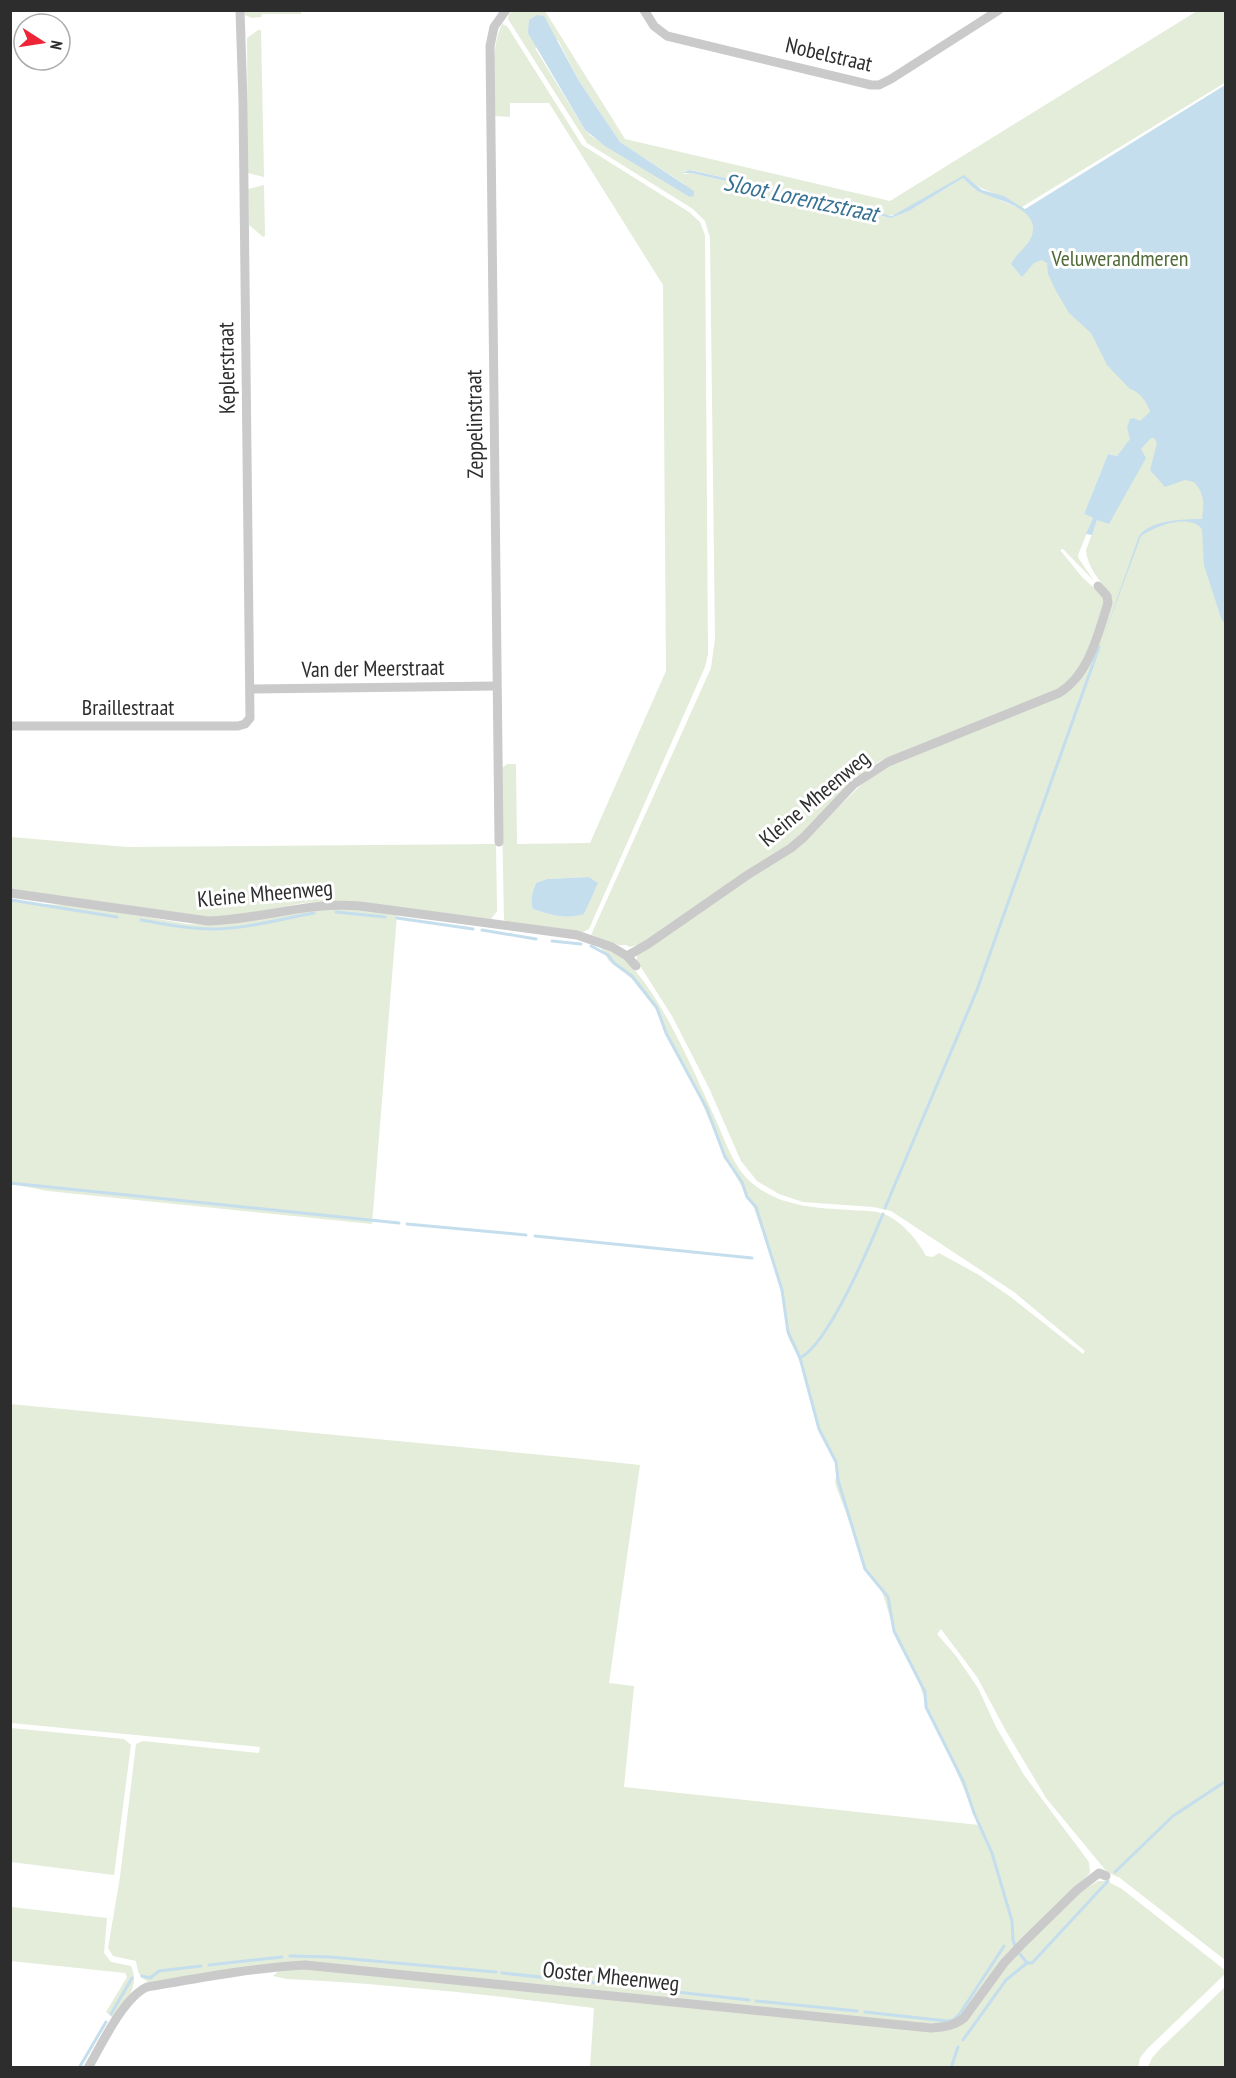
<svg xmlns="http://www.w3.org/2000/svg" width="1236" height="2078" font-family="'PT Sans Narrow',sans-serif">
	<style>
		.green { fill: #e4ecda; fill-rule: evenodd }
		.water { fill: #c5deed }
		.pier { fill: #fff }
		.lines { fill: none; stroke-linecap: round; stroke-linejoin: round }
		.stream { stroke: #c5deed; stroke-width: 3 }
		.minor { stroke: #cacaca; stroke-width: 9 }
		.labels { text-anchor: middle; stroke-width: 6; stroke-linejoin: round; paint-order: stroke }
		.street-label { font-size: 22px; fill: #2d2d2d; stroke: #fff }
		.park-label { font-size: 22px; fill: #516b38; stroke: #fff }
		.water-label { font-size: 24px; font-style: italic; fill: #377193; stroke: #fff }
	</style>
	<rect width="100%" height="100%" fill="#fff"/>
	<!-- green -->
	<g class="green">
		<polygon points="244,11 301,11 301,14 262,14 261,17 252,18 245,15"/>
		<path d="M513 11H545L625 139 890 201 1197 11H1225V1960L1120 1878 1107 1872 1046 1798 1006 1731 977 1677 941 1629 937 1634 956 1656 978 1688 996 1727 1024 1775 1089 1862 1090 1873 1060 1902 962 2018 942 2025 304 1963 152 1983C139 1979 138 1973 136 1961L113 1956 108 1948 120 1877 136 1744 143 1741 259 1753 260 1747 11 1723 10 1404 574 1458 640 1465 609 1683 634 1686 624 1787 979 1825 948 1751 928 1713 919 1681 897 1640 882 1591 865 1567 860 1554 857 1541 837 1489 835 1482 838 1466 821 1432 801 1362 789 1339 780 1283 754 1208 725 1157 699 1096 668 1039 655 1008 632 979 609 961 600 946C609 949 617 953 624 959 661 993 694 1072 715 1118 726 1142 734 1171 757 1187 785 1207 816 1208 849 1210 859 1211 871 1210 881 1213 900 1219 917 1239 926 1256L933 1257 939 1253 979 1275 1012 1298 1083 1354 1085 1351 1014 1292 891 1211 873 1207 803 1202 779 1194 757 1181 741 1161 709 1088 672 1016 637 961V955L810 835 863 783 882 768 1075 686 1082 677 1109 593C1100 581 1087 567 1086 550L1123 449 1117 456 1108 454 1084 514 1093 518 1078 555 1079 559 1094 581 1063 549 1060 550 1082 577 1105 598V606L1080 670 1064 687 880 761 867 770 851 785 799 838 641 944 629 947 627 945H619L591 935 711 668 715 639 710 238 705 221 693 209 587 143 508 19 509 14ZM558 40 579 81 620 142 684 184 692 197 591 136 585 130 535 48ZM691 170 883 215H896L965 176C983 194 998 191 1018 205L1016 207 974 189 963 178 909 211 891 218 691 173 684 174 683 172Z"/>
		<path d="M502 24 507 26 582 145 689 212 700 222 705 235 708 654 705 667 589 929 581 933 506 922 504 919 501 769 507 764H516L517 844 590 843 666 671 663 285 549 103H510V117L495 116C495 86 489 52 502 24ZM589 877 597 883 584 914C567 920 550 915 533 909 529 901 533 891 536 883L547 879Z"/>
		<polygon points="258,30 261,30 264,177 248,173 247,38"/>
		<polygon points="264,185 265,236 263,237 249,225 248,189"/>
		<polygon points="11,837 127,847 496,844 497,911 491,919 340,901 303,903 246,914 210,917 11,889"/>
		<polygon points="10,900 28,904 77,905 187,924 211,925 292,911 347,908 397,915 372,1224 48,1191 11,1184"/>
		<polygon points="11,1728 124,1739 131,1745 114,1875 11,1862"/>
		<path d="M1098 1881H1107L1122 1889 1226 1971 1225 1974 1147 2049 1140 2058 1138 2068 590 2067 594 2008C491 1995 391 1984 287 1979L273 1976 281 1969 304 1968 950 2029 1019 1951 1079 1893Z"/>
		<path d="M11 1907 107 1918 104 1953 111 1962 131 1966C140 1986 127 1999 116 2016L112 2017 106 2012 127 1977 125 1973 11 1961Z"/>
		<polygon points="1225,1987 1225,2067 1148,2067 1152,2058 1160,2049"/>
	</g>
	<!-- water -->
	<g class="water">
		<polygon points="537,15 544,16 579,81 620,142 694,191 694,196 690,197 605,146 585,130 528,33 529,20"/>
		<path d="M1225 85V625L1221 618 1204 565 1202 529C1189 513 1155 526 1141 536L1102 641 1139 536C1150 520 1184 519 1202 519 1204 504 1205 494 1194 482L1185 480 1165 487 1150 470 1157 443 1154 438H1151L1141 449 1146 458 1109 524 1097 520 1092 535 1086 534 1093 518 1084 514 1108 454 1117 456 1130 439 1127 427 1130 419 1134 418 1140 421 1150 412C1148 403 1139 391 1130 389L1107 365 1091 333 1069 313 1056 291 1048 274 1047 263 1042 260 1034 263 1022 277 1011 264C1016 254 1027 247 1031 238 1043 209 999 201 982 193 974 190 969 184 963 178L909 211 891 218 691 173H682L690 170 892 216 964 175 982 190 1004 196 1025 209Z"/>
		<path d="M589 877 598 883 584 914C567 920 550 915 533 909 529 901 533 891 536 883L547 879Z"/>
	</g>
	<!-- pier -->
	<polygon class="pier" points="1226,82 1225,85 1025,209 1022,207"/>
	<g class="lines">
		<!-- stream -->
		<g class="stream">
			<polyline points="11,900 117,917"/>
			<polyline points="336,912 385,917"/>
			<polyline points="397,918 473,929"/>
			<path d="M141 920C164 924 188 929 211 929 246 929 281 919 314 913"/>
			<polyline points="482,930 536,939"/>
			<polyline points="552,941 581,944"/>
			<polyline points="591,946 608,955 614,963 632,976 657,1008 666,1033 707,1109 725,1157 742,1182 747,1197 756,1207 782,1290 788,1332 800,1358 819,1429 836,1462 838,1480 865,1569 888,1597 894,1631 925,1692 926,1707 964,1783 974,1813 992,1853 1012,1921 1013,1940 1015,1946"/>
			<polyline points="10,1183 399,1223"/>
			<polyline points="885,1208 977,990 1099,647"/>
			<polyline points="407,1224 526,1235"/>
			<polyline points="535,1236 752,1258"/>
			<path d="M800 1358C829 1343 869 1247 883 1214"/>
			<polyline points="1115,1872 1173,1816 1226,1781"/>
			<polyline points="1020,1954 1027,1963"/>
			<polyline points="290,1956 330,1957 496,1972"/>
			<polyline points="209,1965 282,1957"/>
			<polyline points="502,1973 598,1983"/>
			<polyline points="142,1976 150,1978 159,1971 201,1966"/>
			<polyline points="613,1985 749,2000"/>
			<polyline points="756,2001 857,2011"/>
			<polyline points="865,2012 947,2021 953,2020 959,2015 1004,1946"/>
			<polyline points="111,2014 132,1978"/>
			<polyline points="963,2040 1006,1980 1027,1963 1032,1963 1108,1881"/>
			<polyline points="79,2068 106,2022"/>
			<polyline points="951,2068 958,2047"/>
		</g>
		<!-- minor -->
		<g class="minor">
			<polyline points="644,10 654,26 667,36 871,85 879,85 891,79 999,10"/>
			<polyline points="250,689 496,686"/>
			<polyline points="10,726 238,726 245,724 250,718 243,102 240,10"/>
			<polyline points="499,842 490,46 494,27 506,10"/>
			<path d="M10 893 208 921C260 920 307 901 360 906L577 935 612 947 627 956 636 966"/>
			<path d="M627 956 648 944 749 874 791 848 804 837 854 784 888 762 1059 693C1089 675 1098 634 1108 603L1107 596 1098 586"/>
			<path d="M88 2068C102 2044 123 1998 147 1987 199 1978 252 1968 305 1965L931 2028C944 2027 954 2026 964 2018L1004 1963 1022 1944 1077 1890 1099 1873 1106 1876"/>
		</g>
	</g>
	<g class="labels">
		<!-- street labels -->
		<g class="street-label">
			<text transform="translate(829 54) rotate(13)" y="8">Nobelstraat</text>
			<text transform="translate(226 368) rotate(-91)" y="8">Keplerstraat</text>
			<text transform="translate(474 424) rotate(-91)" y="8">Zeppelinstraat</text>
			<text transform="translate(373 668) rotate(-1)" y="8">Van der Meerstraat</text>
			<text x="128" y="715">Braillestraat</text>
			<text transform="translate(814 798) rotate(-40)" y="8">Kleine Mheenweg</text>
			<text transform="translate(265 893) rotate(-5)" y="8">Kleine Mheenweg</text>
			<text transform="translate(611 1976) rotate(6)" y="8">Ooster Mheenweg</text>
		</g>
		<!-- park labels -->
		<g class="park-label">
			<text x="1120" y="266">Veluwerandmeren</text>
		</g>
		<!-- water labels -->
		<g class="water-label">
			<text transform="translate(801 198) rotate(12)" y="8">Sloot Lorentzstraat</text>
		</g>
	</g>
	<!-- border -->
	<rect width="1236" height="2078" fill="none" stroke="#2d2d2d" stroke-width="24"/>
	<!-- north arrow -->
	<g transform="translate(42 42) rotate(102)"><circle r="28" fill="#ffffff" stroke="#ababab" stroke-width="1.5"/>
	<path d="M0-4.5L10 22L0 15L-10 22Z" fill="#ee2536"/>
	<text y="-9" font-size="16" font-weight="bold" text-anchor="middle" fill="#2d2d2d">N</text>
	</g>
</svg>
